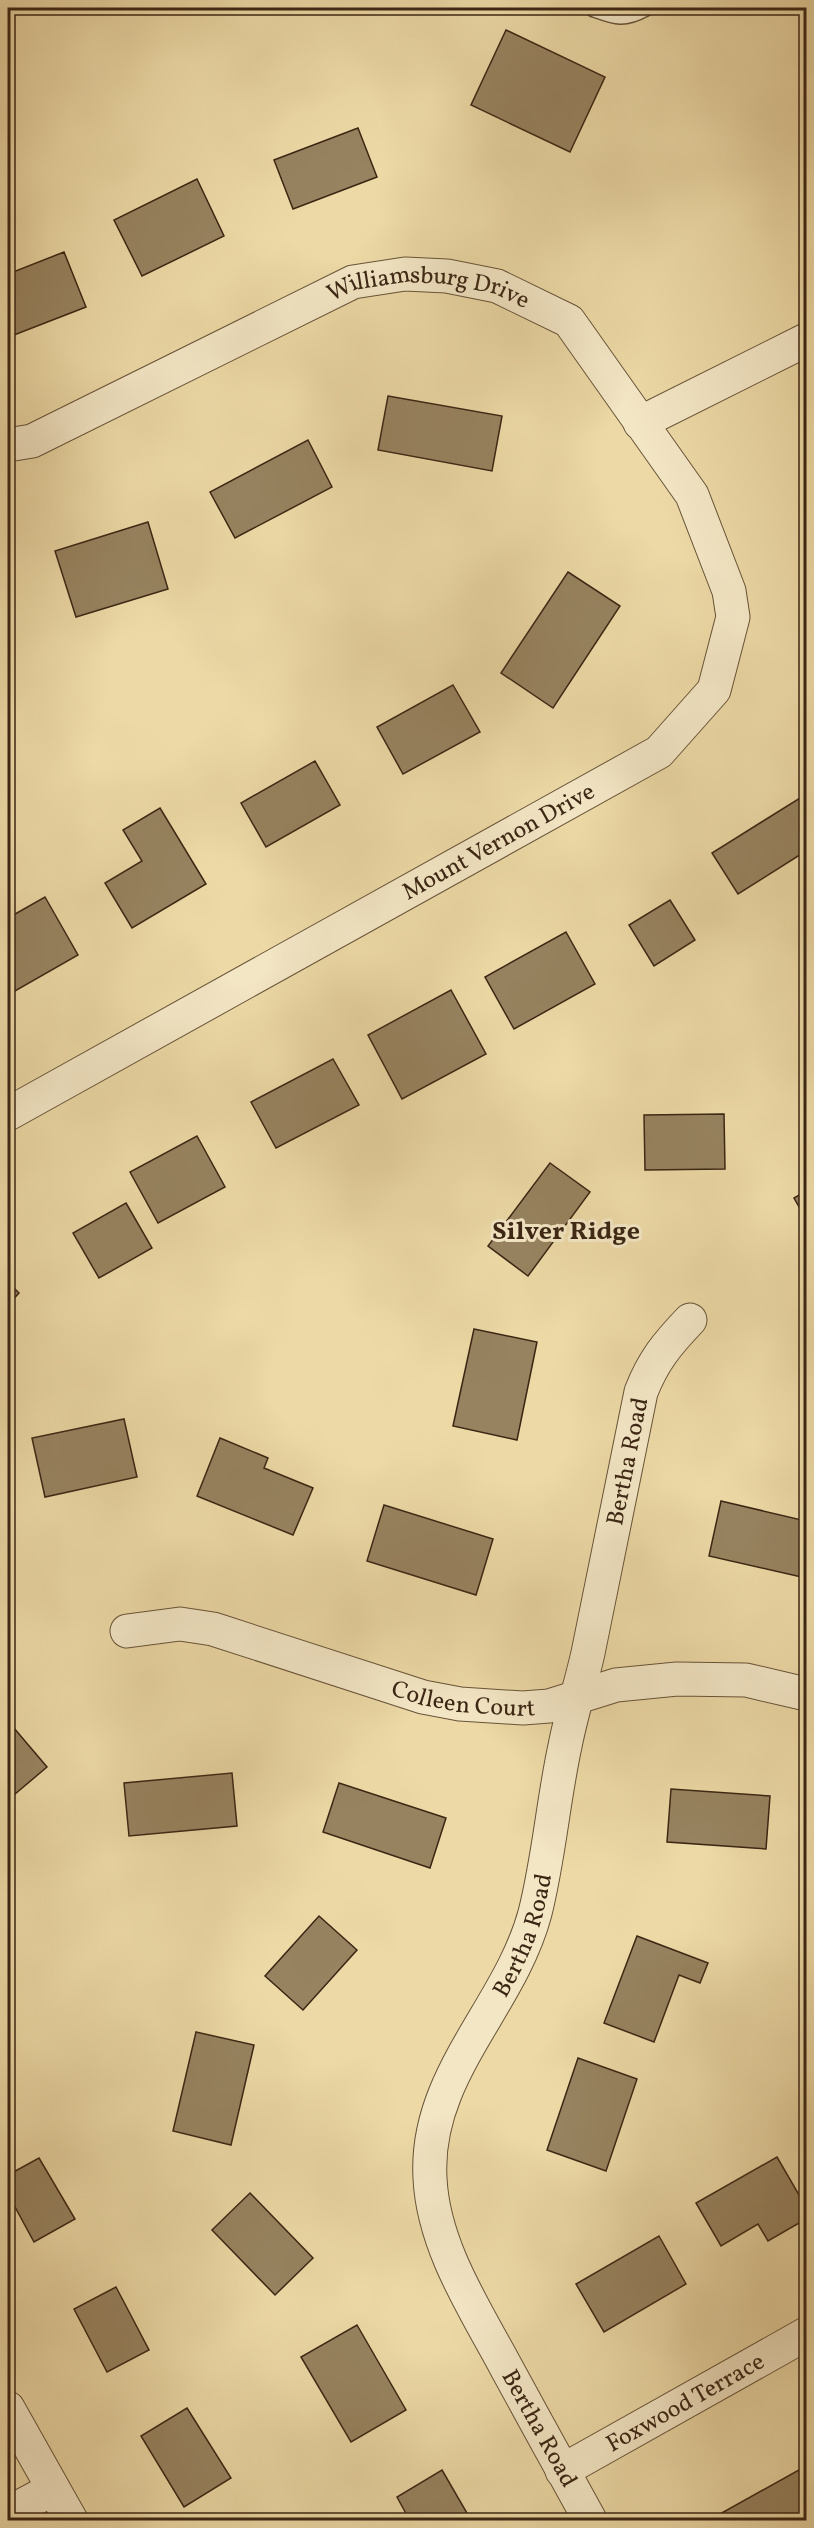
<svg xmlns="http://www.w3.org/2000/svg" width="814" height="2528" font-family="Vollkorn,serif">
	<style>
		.building { fill: #978360; stroke: #3b2614; stroke-width: 1.5 }
		.lines { fill: none; stroke-linecap: round; stroke-linejoin: round }
		.lane-casing { stroke: #675338; stroke-width: 19 }
		.street-casing { stroke: #675338; stroke-width: 35 }
		.lane { stroke: #f3e6c5; stroke-width: 16 }
		.street { stroke: #f3e6c5; stroke-width: 33 }
		.labels { text-anchor: middle; stroke-width: 6; stroke-linejoin: round; paint-order: stroke }
		.street-label { font-size: 24px; fill: #3b2614; stroke: #f3e6c5 }
		.neighbourhood-label { font-size: 26px; font-weight: bold; fill: #3b2614; stroke: #f3e6c5 }
	</style>
	<rect width="100%" height="100%" fill="#ecd9a6"/>
	<filter id="stains"><feTurbulence type="fractalNoise" baseFrequency=".00333" numOctaves="4"/><feColorMatrix values="0 0 0 0 .2 0 0 0 0 .09 0 0 0 0 .02 0 0 0 .5 -.17"/></filter>
	<radialGradient id="worn" r=".72"><stop offset=".6" stop-color="#630" stop-opacity="0"/><stop offset="1" stop-color="#630" stop-opacity=".3"/></radialGradient>
	<!-- building -->
	<g class="building">
		<polygon points="506,30 605,77 570,152 471,105"/>
		<polygon points="358,128 377,177 293,209 274,160"/>
		<polygon points="197,179 224,236 142,276 114,220"/>
		<polygon points="64,252 86,307 14,335 8,317 8,274"/>
		<polygon points="388,396 502,416 492,471 378,450"/>
		<polygon points="308,440 332,487 235,538 210,492"/>
		<polygon points="806,476 806,492 800,480"/>
		<polygon points="148,522 168,589 76,617 55,551"/>
		<polygon points="568,572 620,606 553,708 501,673"/>
		<polygon points="453,685 480,732 403,774 377,727"/>
		<polygon points="315,761 340,805 266,847 241,803"/>
		<polygon points="800,798 806,808 806,851 738,894 712,853"/>
		<polygon points="160,808 206,884 132,928 105,883 142,861 123,830"/>
		<polygon points="45,897 78,955 8,995 8,918"/>
		<polygon points="670,900 695,940 654,966 629,925"/>
		<polygon points="566,932 595,984 514,1029 485,977"/>
		<polygon points="451,990 486,1054 402,1099 368,1035"/>
		<polygon points="333,1059 359,1105 276,1148 251,1102"/>
		<polygon points="724,1114 725,1169 645,1170 644,1115"/>
		<polygon points="197,1136 225,1187 158,1223 130,1172"/>
		<polygon points="550,1163 590,1192 528,1276 488,1246"/>
		<polygon points="806,1191 806,1219 794,1198"/>
		<polygon points="126,1203 152,1248 99,1278 73,1233"/>
		<polygon points="8,1282 19,1293 8,1305"/>
		<polygon points="474,1329 537,1342 517,1440 453,1426"/>
		<polygon points="124,1419 137,1477 45,1497 32,1438"/>
		<polygon points="220,1438 268,1458 264,1468 313,1488 293,1535 197,1496"/>
		<polygon points="721,1501 806,1521 806,1578 709,1556"/>
		<polygon points="384,1505 493,1539 476,1595 367,1561"/>
		<polygon points="8,1721 47,1767 8,1800"/>
		<polygon points="232,1773 237,1826 129,1836 124,1783"/>
		<polygon points="339,1783 446,1818 430,1868 323,1832"/>
		<polygon points="671,1789 770,1796 766,1849 667,1842"/>
		<polygon points="319,1916 357,1950 303,2010 265,1976"/>
		<polygon points="637,1936 708,1963 700,1983 679,1975 654,2042 604,2023"/>
		<polygon points="196,2032 254,2045 231,2145 173,2131"/>
		<polygon points="578,2058 637,2079 606,2171 547,2150"/>
		<polygon points="777,2157 806,2207 806,2219 768,2241 758,2224 721,2246 696,2203"/>
		<polygon points="39,2158 75,2219 34,2242 8,2194 8,2175"/>
		<polygon points="250,2193 313,2258 275,2295 212,2230"/>
		<polygon points="659,2236 686,2284 604,2332 576,2284"/>
		<polygon points="116,2287 149,2350 107,2372 74,2309"/>
		<polygon points="357,2325 406,2410 351,2442 301,2357"/>
		<polygon points="187,2408 231,2478 184,2507 141,2436"/>
		<polygon points="806,2466 806,2520 712,2520 711,2519"/>
		<polygon points="442,2470 471,2520 406,2520 409,2519 397,2497"/>
	</g>
	<g class="lines">
		<!-- lane casing -->
		<g class="lane-casing">
			<path id="lane" d="M593 8C615 16 623 20 645 8"/>
		</g>
		<!-- street casing -->
		<g class="street-casing">
			<g id="street">
				<polyline points="640,423 806,340"/>
				<path id="s1" d="M8 445 32 441 353 282 405 274 447 276 497 286 569 321 692 495 729 591 733 617 714 690 659 752 8 1114"/>
				<path id="s2" d="M127 1631 180 1624 213 1629 423 1697 460 1704 523 1708 549 1706 616 1685 677 1679 746 1680 806 1694"/>
				<polyline points="8,2408 71,2520"/>
				<path id="s3" d="M562 2471 806 2334"/>
				<polyline points="8,2513 53,2489"/>
				<path id="s4" d="M590 2520C562 2470 534 2418 506 2367 475 2309 433 2246 430 2178 424 2075 510 2007 535 1913 549 1858 553 1801 565 1746 571 1715 581 1684 588 1653 606 1566 623 1479 641 1392 653 1361 667 1344 690 1320"/>
			</g>
		</g>
		<!-- lane -->
		<use href="#lane" class="lane"/>
		<!-- street -->
		<use href="#street" class="street"/>
	</g>
	<g class="labels">
		<!-- street labels -->
		<g class="street-label">
			<text dy="8" stroke="none"><textPath href="#s1" startOffset="459">Williamsburg Drive</textPath></text>
			<text transform="translate(498 841) rotate(-29)" y="8">Mount Vernon Drive</text>
			<text dy="8" stroke="none"><textPath href="#s4" startOffset="1130">Bertha Road</textPath></text>
			<text dy="8" stroke="none"><textPath href="#s2" startOffset="348">Colleen Court</textPath></text>
			<text dy="8" stroke="none"><textPath href="#s4" startOffset="644">Bertha Road</textPath></text>
			<text dy="8" stroke="none"><textPath href="#s3" startOffset="141">Foxwood Terrace</textPath></text>
			<text transform="translate(540 2428) rotate(61)" y="8">Bertha Road</text>
		</g>
		<!-- neighbourhood labels -->
		<g class="neighbourhood-label">
			<text x="566" y="1239">Silver Ridge</text>
		</g>
	</g>
	<!-- margin -->
	<rect width="814" height="2528" fill="none" stroke="#ecd9a6" stroke-width="30"/>
	<rect x="9" y="9" width="796" height="2510" fill="none" stroke="#3b2614" stroke-width="3"/>
	<rect x="15" y="15" width="784" height="2498" fill="none" stroke="#3b2614" stroke-width="1.5"/>
	<rect width="100%" height="100%" filter="url(#stains)"/>
	<rect width="100%" height="100%" fill="url(#worn)"/>
</svg>
